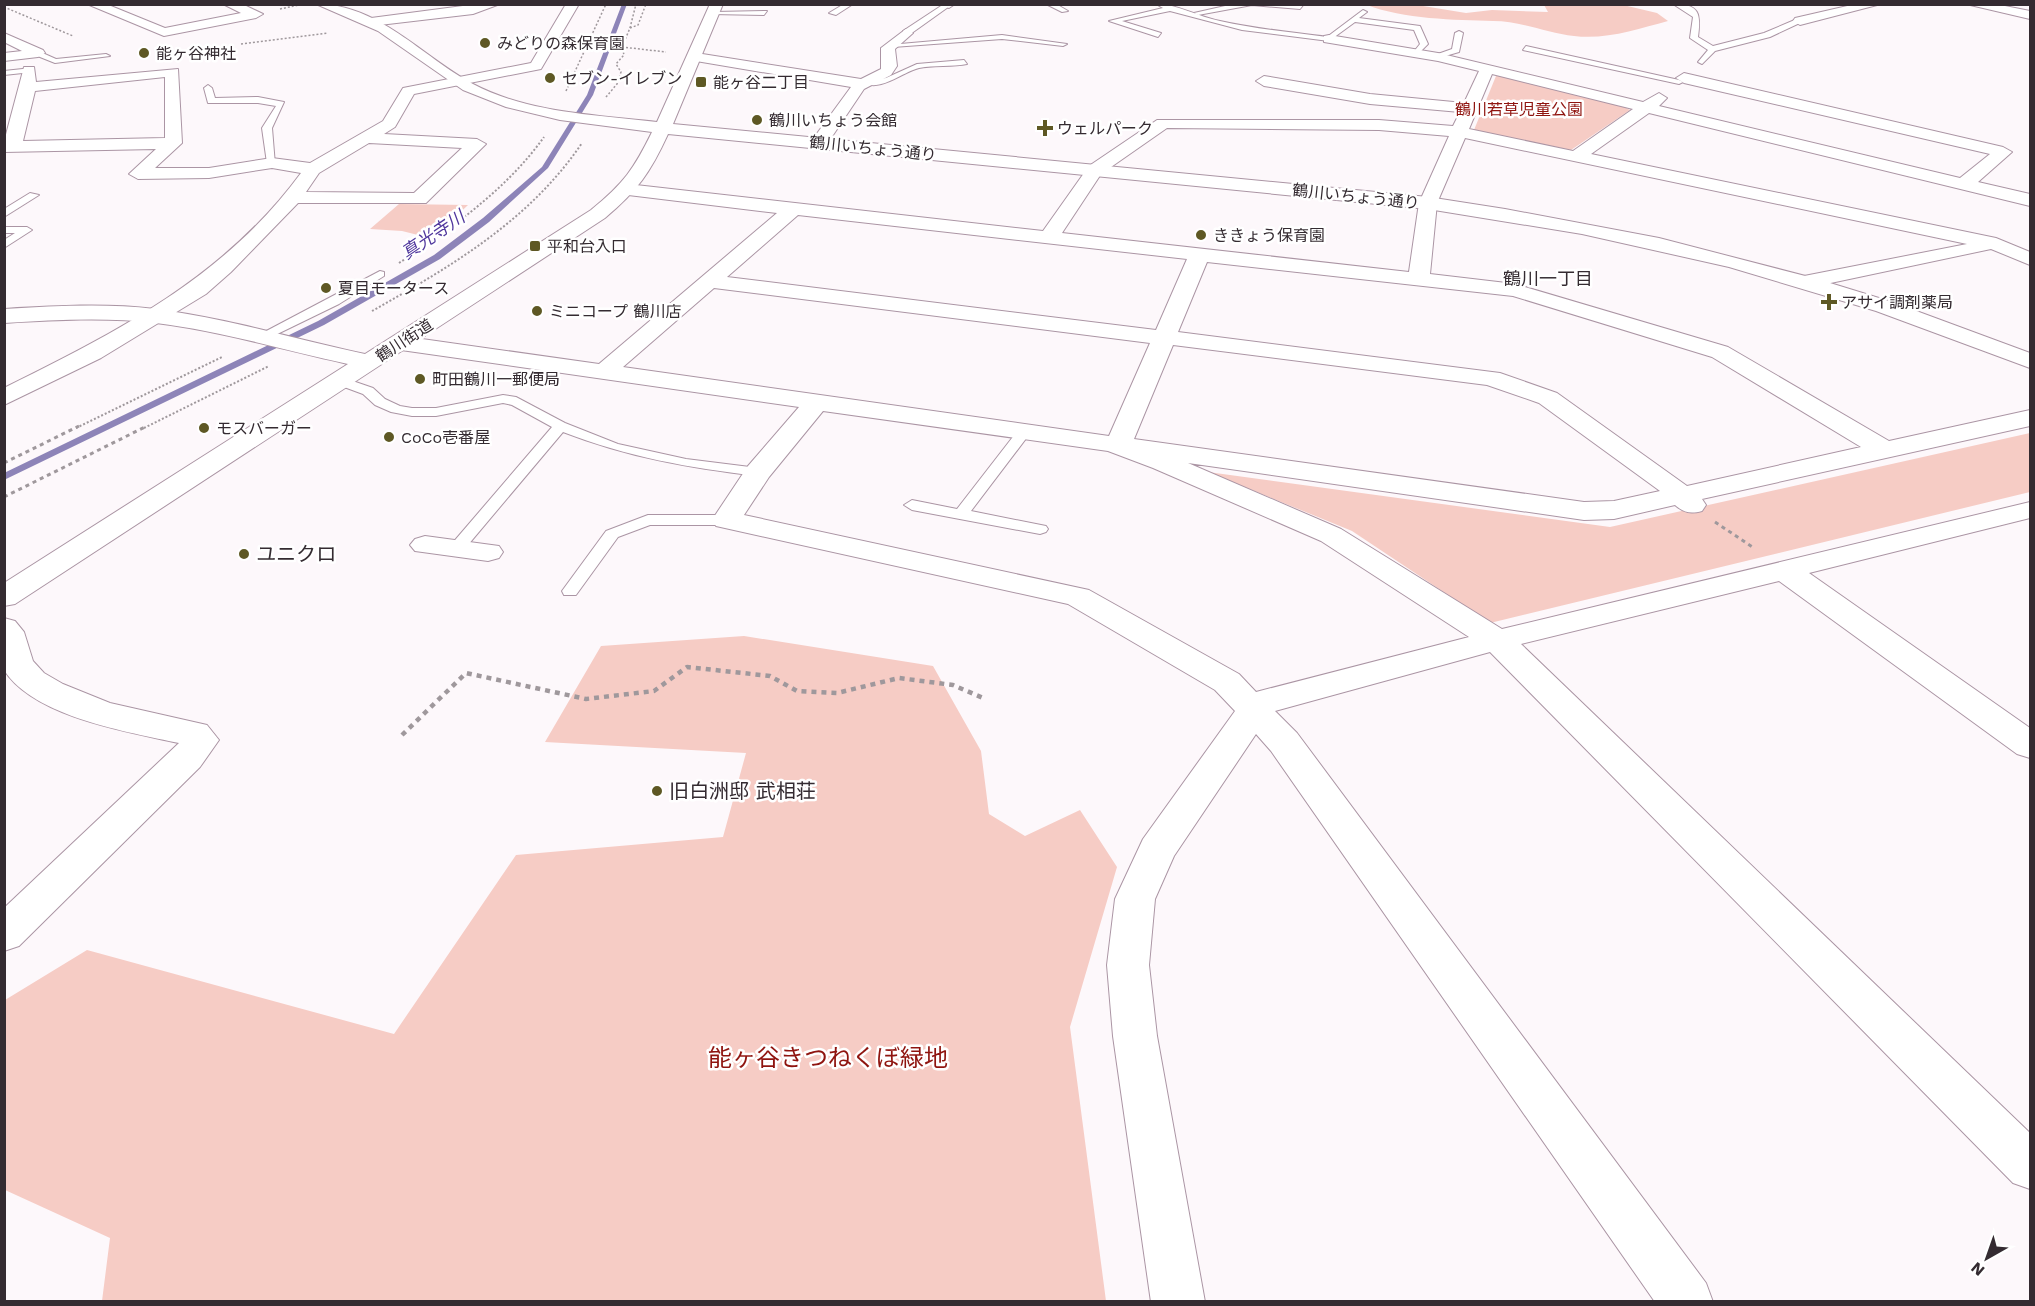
<svg xmlns="http://www.w3.org/2000/svg" width="2035" height="1306" font-family="'Work Sans','Noto Sans JP',sans-serif">
	<style>
		.green { fill: #f6ccc5 }
		.lines { fill: none; stroke-linecap: round; stroke-linejoin: round }
		.stream { fill: #8d84b8; fill-rule: evenodd }
		.lane-casing { stroke: #ab95a4; stroke-width: 2 }
		.street-casing { stroke: #ab95a4; stroke-width: 2 }
		.secondary-casing { stroke: #ab95a4; stroke-width: 2 }
		.primary-casing { stroke: #ab95a4; stroke-width: 2 }
		.path-far3 { stroke: #9f989c; stroke-width: 1.5; stroke-dasharray: 2 2; stroke-linecap: butt }
		.path-far2 { stroke: #9f989c; stroke-width: 2; stroke-dasharray: 2 2; stroke-linecap: butt }
		.path-far1 { stroke: #9f989c; stroke-width: 3; stroke-dasharray: 4 4; stroke-linecap: butt }
		.path { stroke: #9f989c; stroke-width: 4.5; stroke-dasharray: 5 5; stroke-linecap: butt }
		.lane { fill: #fff; fill-rule: evenodd }
		.street { fill: #fff; fill-rule: evenodd }
		.secondary { fill: #fff; fill-rule: evenodd }
		.primary { fill: #fff; fill-rule: evenodd }
		.poi-dot { fill: #5e5824; stroke: #fff; stroke-width: 2 }
		.labels { text-anchor: middle; stroke-width: 5; stroke-linejoin: round; paint-order: stroke }
		.far-poi-label { font-size: 16px; fill: #342b31; stroke: #fff; text-anchor: start }
		.far-park-label { font-size: 16px; fill: #8f140f; stroke: #fff }
		.far-street-label { font-size: 16px; fill: #342b31; stroke: #fff }
		.far-water-label { font-size: 18px; font-style: italic; fill: #50379d; stroke: #fff }
		.far-neighbourhood-label { font-size: 18px; fill: #342b31; stroke: #fff }
		.poi-label { font-size: 20px; fill: #342b31; stroke: #fff; text-anchor: start }
		.near-park-label { font-size: 24px; fill: #8f140f; stroke: #fff }
	</style>
	<rect width="100%" height="100%" fill="#fdf8fb"/>
	<!-- green -->
	<g class="green">
		<path d="M1619 4 1657 13 1668 21C1638 29 1606 40 1574 36 1547 33 1521 21 1493 21 1455 20 1403 19 1367 5H1417L1466 13 1492 10 1548 12 1544 5Z"/>
		<polygon points="1496,76 1507,76 1615,102 1630,110 1571,150 1474,130"/>
		<polygon points="399,204 468,205 451,221 426,237 402,231 370,229"/>
		<polygon points="2030,433 2030,492 1490,623 1352,531 1208,472 1610,527"/>
		<polygon points="744,636 933,666 981,751 989,814 1025,836 1080,810 1117,867 1070,1027 1106,1301 102,1301 110,1238 5,1190 5,1000 87,950 394,1034 516,855 723,837 746,753 545,742 601,646"/>
	</g>
	<g class="lines">
		<!-- stream -->
		<polygon class="stream" points="622,4 627,4 593,95 548,168 489,222 440,259 324,325 4,480 4,473 318,321 434,255 483,218 542,167 587,95"/>
		<!-- lane casing -->
		<g class="lane-casing">
			<g id="lane">
				<polygon points="844,4 853,4 836,15 829,13"/>
				<polygon points="944,4 951,5 909,35 903,35 903,31"/>
				<polygon points="1046,4 1056,4 1068,11 1062,12"/>
				<path d="M1156 4C1177 4 1199 17 1220 21 1255 29 1291 32 1327 37L1363 10 1367 12 1359 18 1420 26 1428 44 1418 54H1412L1420 44 1414 30 1355 22 1329 41 1242 30 1170 11 1122 21 1161 33 1158 37 1109 21 1163 8Z"/>
				<polygon points="1234,4 1297,5 1304,4 1300,9 1252,5 1198,15 1194,13"/>
				<path d="M1673 4C1700 4 1701 14 1698 37L1713 46 1764 33 1797 19 1804 21 1770 37 1715 51 1702 64 1698 62 1708 50 1690 38 1693 17Z"/>
				<polygon points="767,11 764,15 711,14 715,12"/>
				<polygon points="1459,31 1463,33 1459,52 1435,59 1435,55 1452,49 1455,33"/>
				<polygon points="1002,35 1067,44 1063,46 1002,39 893,47 889,45"/>
				<polygon points="1526,46 1679,80 1683,82 1679,84 1523,50"/>
				<polygon points="38,51 56,59 106,54 110,56 55,63 35,55"/>
				<path d="M964 60 967 64C951 67 935 65 919 68 902 72 880 93 862 82L886 78 917 64Z"/>
				<polygon points="32,68 32,72 4,75 4,71"/>
				<polygon points="208,85 212,88 215,98 258,97 284,102 272,128 275,165 267,163 262,128 276,106 258,103 208,103 204,88"/>
				<polygon points="30,193 39,195 4,217 4,209"/>
				<polygon points="4,227 27,227 32,230 4,248 4,240 15,233 4,233"/>
				<polygon points="380,271 384,272 384,276 339,304 265,340 257,340 255,337"/>
				<path d="M341 377 373 388 385 399 400 406 412 408H436L503 395 516 397 565 423 618 444 686 459 758 468 765 472 758 476C689 468 628 457 563 432L462 552H450L448 549 450 546 552 427 512 405 503 403 436 416H412L391 412 375 405 363 394 336 384V378Z"/>
				<polygon points="1024,428 1031,432 971,511 1046,526 1048,529 1046,532 1040,534 912,510 904,505 912,500 957,509 1019,429"/>
				<polygon points="648,515 726,515 734,520 726,525 650,525 618,537 576,595 564,595 562,591 606,531"/>
			</g>
		</g>
		<!-- street casing -->
		<g class="street-casing">
			<g id="street">
				<polygon points="87,4 106,4 165,28 241,13 223,4 242,4 263,14 256,18 164,36"/>
				<polygon points="478,4 500,4 473,14 371,26 364,22 371,18"/>
				<path d="M566 4H579L541 69 414 94 395 127 384 134 477 139 486 144 426 203H298L231 272 206 294 101 358 4 405V388C117 332 225 277 301 173L272 168 209 178 138 179 129 174 156 149 4 152V142L24 67H34L36 82 178 69 182 143 155 168H209L272 158 310 163 383 121 403 88 531 63ZM165 77V138L23 141 35 91ZM369 143 462 148 414 193 306 192 319 173Z"/>
				<polygon points="938,4 955,4 949,8"/>
				<polygon points="1856,4 1881,4 1800,25 1793,21 1795,18"/>
				<polygon points="906,29 913,33 895,49 897,66 891,75 864,89 825,147 819,148 810,143 851,87 696,61 689,57 696,53 861,79 881,69 881,48"/>
				<polygon points="4,33 43,50 45,53 38,57 4,61 4,53 22,51 4,42"/>
				<path d="M1329 35 1438 53 1643 102 1659 93 1667 98 1659 106 1960 178 1990 154 1684 83 1676 78 1684 73 2003 147 2012 152 1978 182 2030 194V206L1649 113 1591 154 1996 238 2030 252V265L1991 249 1807 288 1799 287 1796 282 1799 277 1967 244 1465 138 1437 203 1430 274 1515 284 1728 347 1889 441 2030 410V426L1702 499 1706 505 1702 511C1691 514 1684 513 1675 505L1614 519 1584 520 1188 463 1341 529 1502 629 2030 502V518L1809 573 2030 728V758L2017 754 1779 581 1521 644 2030 1133V1189L2013 1183 1490 652 1275 711 1297 733 1706 1283 1713 1302H1655L1271 751 1256 734 1174 856 1155 899 1149 965 1157 1036 1205 1302H1151L1113 1036 1107 965 1115 899 1143 839 1235 711 1215 690 1068 604 716 526 712 520 748 466 799 407 401 350 393 348 389 343 393 338 401 336 599 364 777 213 620 194 618 190 620 186 627 184 1043 231 1089 166 1157 120H1379L1453 126 1460 112 1370 104 1264 86 1256 81 1264 76 1370 94 1464 103 1479 71 1438 61 1324 42V36ZM1492 74 1633 109 1573 151 1469 129ZM1167 128 1379 130 1449 136 1419 203 1409 272 1062 233 1101 174ZM798 215 1187 259 1156 330 727 277ZM1207 262 1513 296 1712 357 1861 447 1687 486 1557 393 1500 373 1178 332ZM714 288 1150 343 1109 436 623 367ZM1173 345 1487 385 1539 403 1660 491 1614 501 1584 502 1134 439ZM823 411 1108 451 1153 468 1321 541 1469 637 1256 692 1239 674 1089 590 744 515 769 477Z"/>
				<polygon points="425,536 499,546 503,552 499,558 488,561 415,551 410,545 415,539"/>
				<path d="M4 618 15 621 24 632 33 661 44 673 63 684 110 703 207 725 219 740 200 767 19 946 4 951V908L179 743C128 732 34 717 4 670Z"/>
			</g>
		</g>
		<!-- secondary casing -->
		<g class="secondary-casing">
			<path id="secondary" d="M316 4C379 4 421 56 473 84 528 113 596 115 657 122L710 4H723L673 124 1428 197 1505 209 1659 238 1817 279 1892 302 2030 353V368L1876 311 1729 267 1582 234 1428 209 668 134C650 173 638 190 605 218L15 604 4 606V583L348 364C284 350 221 331 156 323 105 317 55 320 4 323V309C55 306 105 303 155 309 226 318 295 339 365 354L591 210C624 183 634 169 652 132L560 120 506 107 463 90 378 31Z"/>
		</g>
		<!-- primary casing -->
		<g class="primary-casing">
			<polygon id="primary" points="1966,4 1995,4 2030,11 2030,19"/>
		</g>
		<!-- path-far3 -->
		<g class="path-far3">
			<polyline points="4,7 73,36"/>
			<polyline points="280,9 299,5"/>
			<polyline points="630,28 636,4"/>
			<polyline points="241,44 328,33"/>
			<polyline points="578,48 622,47 666,52"/>
			<polyline points="566,91 606,4"/>
			<polyline points="606,97 617,84 621,72 616,64 624,55 622,47 630,28 638,25 646,4"/>
		</g>
		<!-- path-far2 -->
		<g class="path-far2">
			<path d="M399 263C452 228 507 189 544 137"/>
			<path d="M372 311C452 266 530 220 582 143"/>
			<polyline points="76,428 222,357"/>
			<polyline points="144,428 269,366"/>
		</g>
		<!-- path-far1 -->
		<g class="path-far1">
			<polyline points="4,463 79,426"/>
			<polyline points="4,497 147,426"/>
			<polyline points="1715,522 1754,548"/>
		</g>
		<!-- path -->
		<polyline class="path" points="402,735 466,673 586,699 654,691 687,667 770,676 797,691 837,693 899,678 953,685 983,698"/>
		<!-- lane -->
		<use href="#lane" class="lane"/>
		<!-- street -->
		<use href="#street" class="street"/>
		<!-- secondary -->
		<use href="#secondary" class="secondary"/>
		<!-- primary -->
		<use href="#primary" class="primary"/>
	</g>
	<!-- markers -->
	<g class="poi-dot">
		<circle cx="485" cy="43" r="6"/>
		<circle cx="144" cy="53" r="6"/>
		<circle cx="550" cy="78" r="6"/>
		<rect x="695" y="76" width="12" height="12" rx="3"/>
		<circle cx="757" cy="120" r="6"/>
		<path d="M1042 119h6v6h6v6h-6v6h-6v-6h-6v-6h6z"/>
		<circle cx="1201" cy="235" r="6"/>
		<rect x="529" y="240" width="12" height="12" rx="3"/>
		<circle cx="326" cy="288" r="6"/>
		<path d="M1826 293h6v6h6v6h-6v6h-6v-6h-6v-6h6z"/>
		<circle cx="537" cy="311" r="6"/>
		<circle cx="420" cy="379" r="6"/>
		<circle cx="204" cy="428" r="6"/>
		<circle cx="389" cy="437" r="6"/>
		<circle cx="244" cy="554" r="6"/>
		<circle cx="657" cy="791" r="6"/>
	</g>
	<g class="labels">
		<!-- far-poi labels -->
		<g class="far-poi-label">
			<text x="497" y="49">みどりの森保育園</text>
			<text x="156" y="59">能ヶ谷神社</text>
			<text x="562" y="84">セブン-イレブン</text>
			<text x="713" y="88">能ヶ谷二丁目</text>
			<text x="769" y="126">鶴川いちょう会館</text>
			<text x="1057" y="134">ウェルパーク</text>
			<text x="1213" y="241">ききょう保育園</text>
			<text x="547" y="252">平和台入口</text>
			<text x="338" y="294">夏目モータース</text>
			<text x="1841" y="308">アサイ調剤薬局</text>
			<text x="549" y="317">ミニコープ 鶴川店</text>
			<text x="432" y="385">町田鶴川一郵便局</text>
			<text x="216" y="434">モスバーガー</text>
			<text x="401" y="443">CoCo壱番屋</text>
		</g>
		<!-- far-park labels -->
		<g class="far-park-label">
			<text x="1519" y="115">鶴川若草児童公園</text>
		</g>
		<!-- far-street labels -->
		<g class="far-street-label">
			<text transform="translate(873 148) rotate(6)" y="6">鶴川いちょう通り</text>
			<text transform="translate(1356 196) rotate(6)" y="6">鶴川いちょう通り</text>
			<text transform="translate(404 340) rotate(-33)" y="6">鶴川街道</text>
		</g>
		<!-- far-water labels -->
		<g class="far-water-label">
			<text transform="translate(433 235) rotate(-34)" y="6">真光寺川</text>
		</g>
		<!-- far-neighbourhood labels -->
		<g class="far-neighbourhood-label">
			<text x="1548" y="285">鶴川一丁目</text>
		</g>
		<!-- poi labels -->
		<g class="poi-label">
			<text x="256" y="561">ユニクロ</text>
			<text x="669" y="798">旧白洲邸 武相荘</text>
		</g>
		<!-- near-park labels -->
		<g class="near-park-label">
			<text x="828" y="1066">能ヶ谷きつねくぼ緑地</text>
		</g>
	</g>
	<!-- border -->
	<rect width="2035" height="1306" fill="none" stroke="#342b31" stroke-width="12"/>
	<!-- north arrow -->
	<g transform="translate(1987 1258) rotate(220)" stroke="#ffffff" stroke-width="4.5" paint-order="stroke">
	<path d="M0-4.5L10 22L0 15L-10 22Z" fill="#342b31"/>
	<text y="-9" font-size="16" font-weight="bold" text-anchor="middle" fill="#342b31">N</text>
	</g>
</svg>
